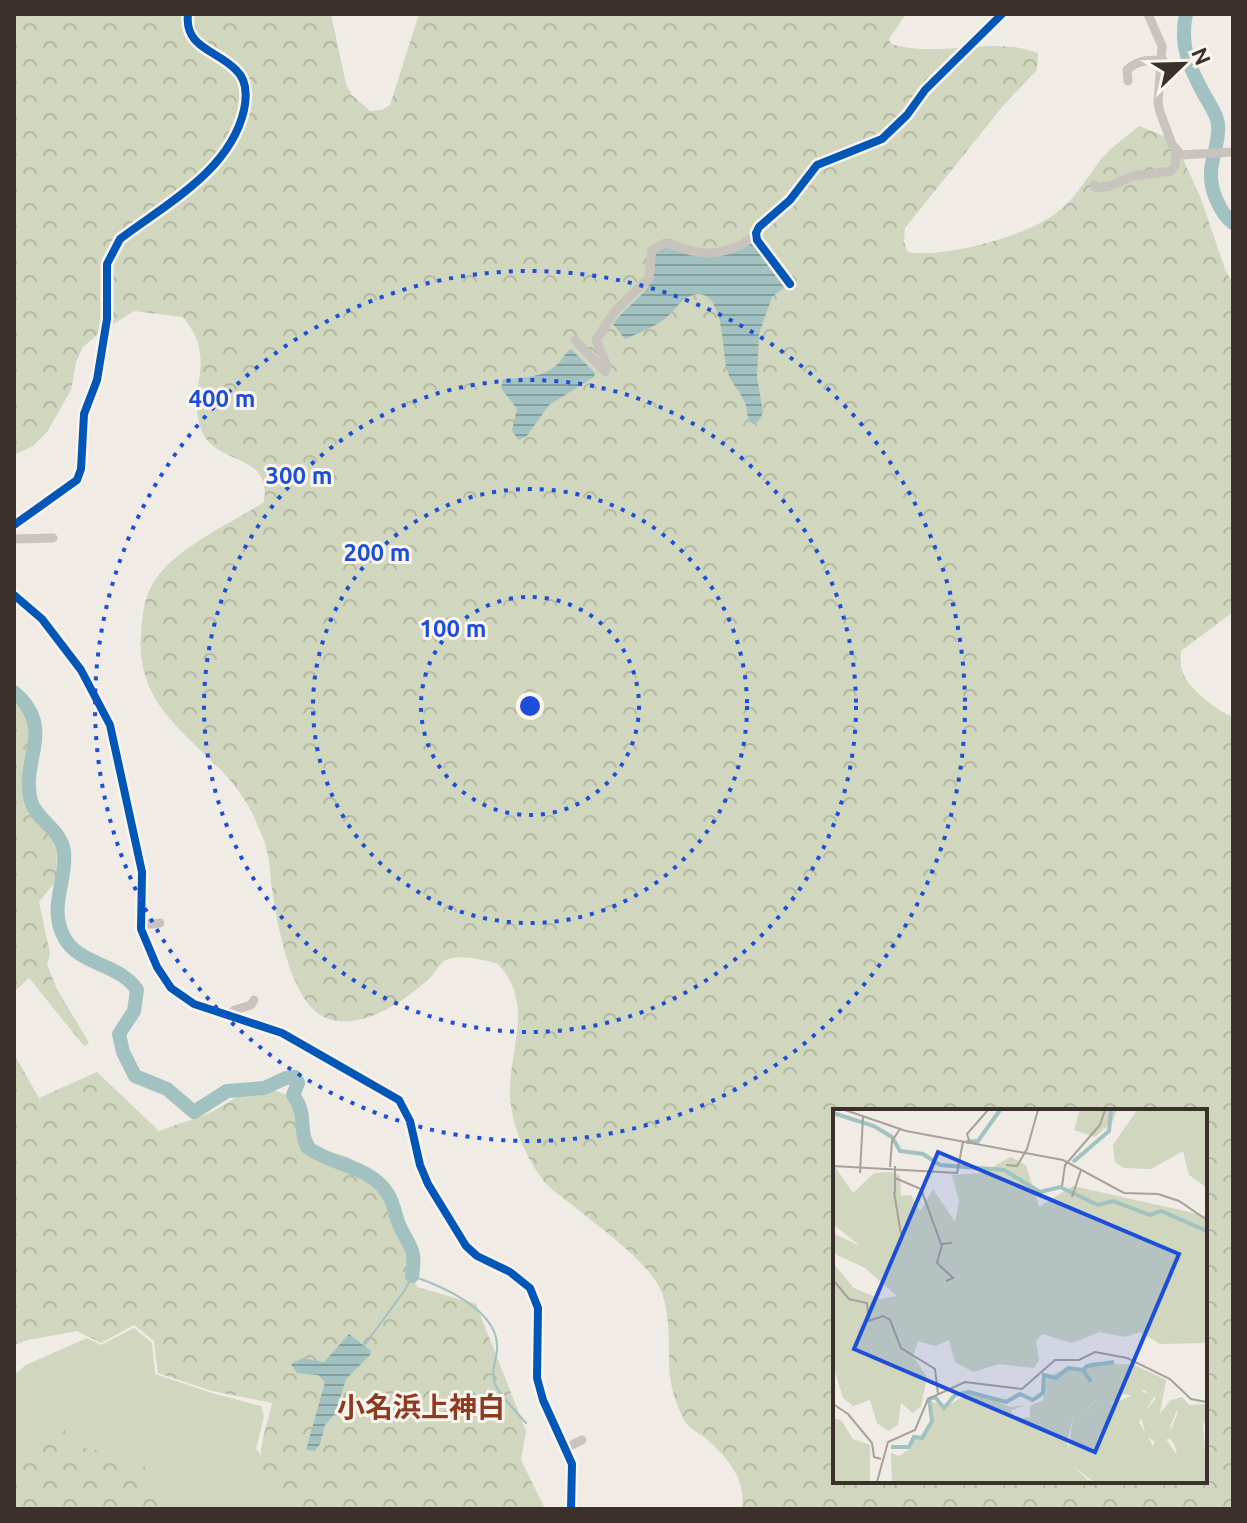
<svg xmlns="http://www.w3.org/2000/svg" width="1247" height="1523" font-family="Ubuntu,'Noto Sans JP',sans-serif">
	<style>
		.grass { fill: #d1d6bf }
		.forest { fill: url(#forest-crowns); fill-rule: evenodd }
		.water { fill: url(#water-rules) }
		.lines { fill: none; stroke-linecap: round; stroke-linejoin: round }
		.stream { stroke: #a1c2c1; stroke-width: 2 }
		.river { stroke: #a1c2c1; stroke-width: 14 }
		.minor { stroke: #c9c3be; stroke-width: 9 }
		.cycleway-casing { stroke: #fbf5ee; stroke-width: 13 }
		.cycleway { stroke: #0057b8; stroke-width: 8 }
		.ring { fill: none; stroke: #1d4ed8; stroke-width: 4; stroke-dasharray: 4 8 }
		.labels { text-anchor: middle; stroke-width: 6; stroke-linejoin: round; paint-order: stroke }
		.quarter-label { font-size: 28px; font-weight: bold; fill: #8c3b22; stroke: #fbf5ee }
		.inset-river { fill: none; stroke: #a1c2c1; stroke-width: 4 }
		.inset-road { fill: none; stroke: #a8a09b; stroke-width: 2 }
		.view { fill: #1d4ed8; fill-opacity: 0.15; stroke: #1d4ed8; stroke-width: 4 }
		.inset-edge { fill: none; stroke: #3b302b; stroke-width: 4 }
		.centre { fill: #1d4ed8; stroke: #fbf5ee; stroke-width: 4 }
		.ring-label { font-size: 24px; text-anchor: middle; font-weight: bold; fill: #1d4ed8; stroke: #fbf5ee; stroke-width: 6; stroke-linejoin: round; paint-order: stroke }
	</style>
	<defs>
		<pattern id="forest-crowns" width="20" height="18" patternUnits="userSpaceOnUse" patternTransform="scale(2)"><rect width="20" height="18" fill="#d1d6bf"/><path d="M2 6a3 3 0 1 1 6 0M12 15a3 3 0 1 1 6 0" fill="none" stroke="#b4b8a4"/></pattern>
		<pattern id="water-rules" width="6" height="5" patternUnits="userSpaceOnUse" patternTransform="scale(2)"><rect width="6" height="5" fill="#a1c2c1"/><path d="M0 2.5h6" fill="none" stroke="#849e9d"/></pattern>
	</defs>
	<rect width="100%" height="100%" fill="#f0ebe5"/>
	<!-- grass -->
	<polygon class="grass" points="134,1328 152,1343 155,1374 212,1393 261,1406 264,1416 256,1449 276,1473 296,1509 14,1509 14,1375 26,1365 87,1338 101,1345"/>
	<!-- forest -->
	<g class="forest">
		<path d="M14 14H331L346 84 352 95 370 111 382 110 390 105 419 14H906L889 39 891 44C939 59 991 35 1038 53L1037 70 1003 106 905 228 904 242 908 252C945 259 1025 236 1055 214 1074 201 1088 176 1102 158 1113 146 1127 136 1139 126L1174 140 1200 196 1225 269 1233 284V612L1181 651C1181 657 1180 664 1182 670 1185 686 1218 712 1233 717V1509H742C747 1480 727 1456 705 1438 697 1432 687 1427 683 1418 677 1406 672 1391 670 1377 667 1346 674 1304 653 1277 631 1249 599 1227 571 1204 561 1196 547 1187 540 1176 524 1153 512 1125 510 1097 508 1049 536 1006 498 964 483 960 459 953 444 961 439 965 434 974 429 979 404 1001 361 1032 326 1018 291 1004 277 923 272 889 270 875 270 860 266 847 264 837 258 828 255 819 225 748 134 725 141 635 142 622 143 606 148 594 162 553 229 525 264 502 272 451 215 467 201 429 186 387 219 360 183 317L134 311 99 333 83 347 76 362 71 390 47 432 33 446 14 455ZM835 1111H1205V1481H835Z"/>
		<polygon points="14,702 39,729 33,764 36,811 57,846 56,881 39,902 50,954 47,965 57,989 89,1043 84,1046 29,978 14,992"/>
		<path d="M14 1054 39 1098 97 1072 159 1131 210 1113 242 1094 265 1087 293 1097 317 1149 349 1157 389 1191 403 1246 417 1287 476 1304 526 1431 521 1460 545 1509H291C287 1497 277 1497 270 1487 251 1460 266 1432 272 1403L212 1391 158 1373 154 1341 134 1325 101 1343 77 1331 28 1340 14 1345Z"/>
		<polygon points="63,1415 66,1438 84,1448 131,1456 153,1474 177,1509 14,1509 14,1471 36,1439 47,1416"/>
	</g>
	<!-- water -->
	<g class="water">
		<path d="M753 241 788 285 772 297 759 334 757 377 763 413 758 422 753 424C745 418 749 412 745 403 740 391 731 383 727 370 722 353 725 276 686 298 679 302 675 310 669 315 657 327 640 332 625 339L613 324C631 299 661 289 654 255L663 246 693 255Z"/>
		<path d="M571 349 595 373 594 377 549 405 526 437 518 440 512 430 517 409 501 388 503 379C522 378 543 378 558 364 563 359 565 353 571 349Z"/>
		<polygon points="349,1334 371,1351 370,1355 346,1379 335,1414 325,1425 320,1444 315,1451 306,1450 325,1382 318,1375 297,1373 291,1364 303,1358 324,1362"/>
	</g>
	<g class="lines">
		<!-- stream -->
		<path class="stream" d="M363 1347 405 1290 412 1276C440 1285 499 1310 497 1348 497 1361 490 1370 495 1384 501 1398 516 1411 526 1423"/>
		<!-- river -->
		<g class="river">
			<path d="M1186 14C1179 46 1190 69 1205 96 1210 105 1217 114 1218 124 1220 142 1211 157 1211 173 1210 190 1220 213 1233 223"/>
			<path d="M14 692C57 729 20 759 31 801 37 821 62 830 64 852 67 883 48 906 64 937 78 965 121 964 137 990L134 1011 119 1034 123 1052 135 1076 167 1089 194 1112 227 1091 264 1088 286 1078 295 1077 298 1083 293 1095C308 1115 298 1126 307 1147 332 1166 370 1165 388 1194 395 1205 395 1218 401 1229 412 1250 416 1251 412 1276"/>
		</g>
		<!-- minor -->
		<g class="minor">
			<polyline points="1148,14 1162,46 1158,103 1160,112 1172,144 1181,155 1233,152"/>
			<path d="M1128 81 1127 70C1137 60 1149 60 1163 60"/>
			<polyline points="1094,185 1097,188 1110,186 1133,176 1171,171 1175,166 1176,152"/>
			<polyline points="790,284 757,240 756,233 759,227 790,200 817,165 882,139 907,115 925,90 1002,14"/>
			<path d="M575 340 605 372 607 366 596 340 614 312 649 278 652 250 665 243C675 245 685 250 696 252 717 256 740 248 756 235"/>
			<path d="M14 525 77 480 81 469 84 414 97 380 107 319V264L120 239C166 204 230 171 244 110 247 96 247 80 236 70 217 50 184 48 188 14"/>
			<polyline points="14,539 53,538"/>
			<polyline points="14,595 42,619 81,670 110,725 142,872 141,929 157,967 171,988 194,1004 282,1033 399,1100 410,1121 420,1165 428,1184 466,1246 477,1256 510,1272 530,1288 538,1308 537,1378 543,1400 572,1464 571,1509"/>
			<polyline points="141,925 160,923"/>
			<polyline points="228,1015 235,1010 251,1005 254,1000"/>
			<polyline points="566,1448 582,1440"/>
		</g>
		<!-- cycleway casing -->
		<g class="cycleway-casing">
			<g id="cycleway">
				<polyline points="790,284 757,240 756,233 759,227 790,200 817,165 882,139 907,115 925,90 1002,14"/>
				<path d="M14 525 77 480 81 469 84 414 97 380 107 319V264L120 239C166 204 230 171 244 110 247 96 247 80 236 70 217 50 184 48 188 14"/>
				<polyline points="14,595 42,619 81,670 110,725 142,872 141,929 157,967 171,988 194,1004 282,1033 399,1100 410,1121 420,1165 428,1184 466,1246 477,1256 510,1272 530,1288 538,1308 537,1378 543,1400 572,1464 571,1509"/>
			</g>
		</g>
		<!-- cycleway -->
		<use href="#cycleway" class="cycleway"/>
	</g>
	<!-- distance rings -->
	<g class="ring">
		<circle cx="530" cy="706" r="109"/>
		<circle cx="530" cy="706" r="217"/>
		<circle cx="530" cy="706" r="326"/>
		<circle cx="530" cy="706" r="435"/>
	</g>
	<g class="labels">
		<!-- quarter labels -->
		<g class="quarter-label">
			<text x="421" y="1417">小名浜上神白</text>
		</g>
	</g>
	<!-- overview -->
	<g transform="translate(833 1109)">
		<rect width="374" height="374" fill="#f0ebe5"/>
		<path d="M307 282 322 286 306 313 320 337 324 326H330L344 346 338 320 347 298 370 313 374 373H261L244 360 235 344 240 308H249L261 293 281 295Z" fill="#d1d6bf"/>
		<path d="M247 1H284L280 12 262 28 241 21ZM304 1H374V79L356 66 350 42 318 60 291 59 282 53 280 36ZM178 48 193 56 206 98 240 77 374 107V234L327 235 307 223 292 228 267 223 239 234 209 225 203 232 206 251 201 259 166 255 140 263 122 253 116 231 102 237 85 232 80 247 94 268 88 297 80 304 68 294 65 316 55 322 44 314 37 291 20 297 10 289 0 256V154L21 179 47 190 64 187 32 159 0 144V124L27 137 0 115V55L20 84 41 64 62 63 67 67 68 87 78 86 87 102 100 80 122 113 126 92 119 66 148 64ZM259 253 302 256 333 271 327 304 338 291 349 288 356 296 374 295V319L370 312 355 318 344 301 337 318 347 342 337 330 321 332 313 327 308 308 323 289 311 281 302 287 290 285 275 297 261 292 249 308H240L234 334 243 360 255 371 274 373H59L58 344 66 347 78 339 80 329 90 327 100 308 96 291 112 298 139 283 177 298 192 296 178 302 183 310 197 308V297L210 291 214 268 235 259 252 261ZM0 309 8 311 20 330 37 336V373H0ZM264 315H282L294 323 306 348 298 345 294 352 279 356 264 348 248 328Z" fill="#d1d6bf"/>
		<path class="inset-river" d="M0 4 41 17 59 28 67 42 90 45 107 56 171 61 207 83 227 78 265 96 280 92 317 106 328 102 374 122M133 33 145 32 167 1M240 53 276 22 278 1M258 273 250 261 254 257 281 253M58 338H76L81 328 89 329 99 312 96 290 102 288 111 299 122 286 136 283 173 293 187 285 200 291 210 284 211 266 223 269 235 259 250 261"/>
		<path class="inset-road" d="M12 1 73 22 230 51 291 84 325 85 346 92 374 111M137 34 134 25 155 1M173 56 184 57 194 40 205 1M0 57 124 64 130 33M57 58 59 32 67 20M27 64 30 8M62 69 88 80 108 135 119 134M229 77 232 56 267 16 272 1M61 83 68 125M62 84V57M239 88 248 61M109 136 104 154 120 169 113 172M0 171 16 190 34 194 36 212 50 207 57 211 68 239 102 260 105 285M0 295 15 305 39 334 41 348 48 350M44 373 55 333 82 321 95 290 132 273 189 280 222 251H246L262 243 294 249 337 270 358 290 374 293"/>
		<path class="view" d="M105 43 346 145 262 343 21 240Z"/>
		<rect width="374" height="374" class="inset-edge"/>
	</g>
	<circle cx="530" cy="706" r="12" class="centre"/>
	<g class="ring-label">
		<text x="222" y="407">400 m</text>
		<text x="299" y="484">300 m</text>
		<text x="377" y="561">200 m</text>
		<text x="453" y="637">100 m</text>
	</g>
	<!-- border -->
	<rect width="1247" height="1523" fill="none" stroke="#3b302b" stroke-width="32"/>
	<!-- north arrow -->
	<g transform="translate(1183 64) rotate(67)" stroke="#fbf5ee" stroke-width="6" paint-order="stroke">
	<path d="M0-6L14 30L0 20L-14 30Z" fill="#3b302b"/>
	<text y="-12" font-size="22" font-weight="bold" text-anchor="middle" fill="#3b302b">N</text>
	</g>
</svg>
